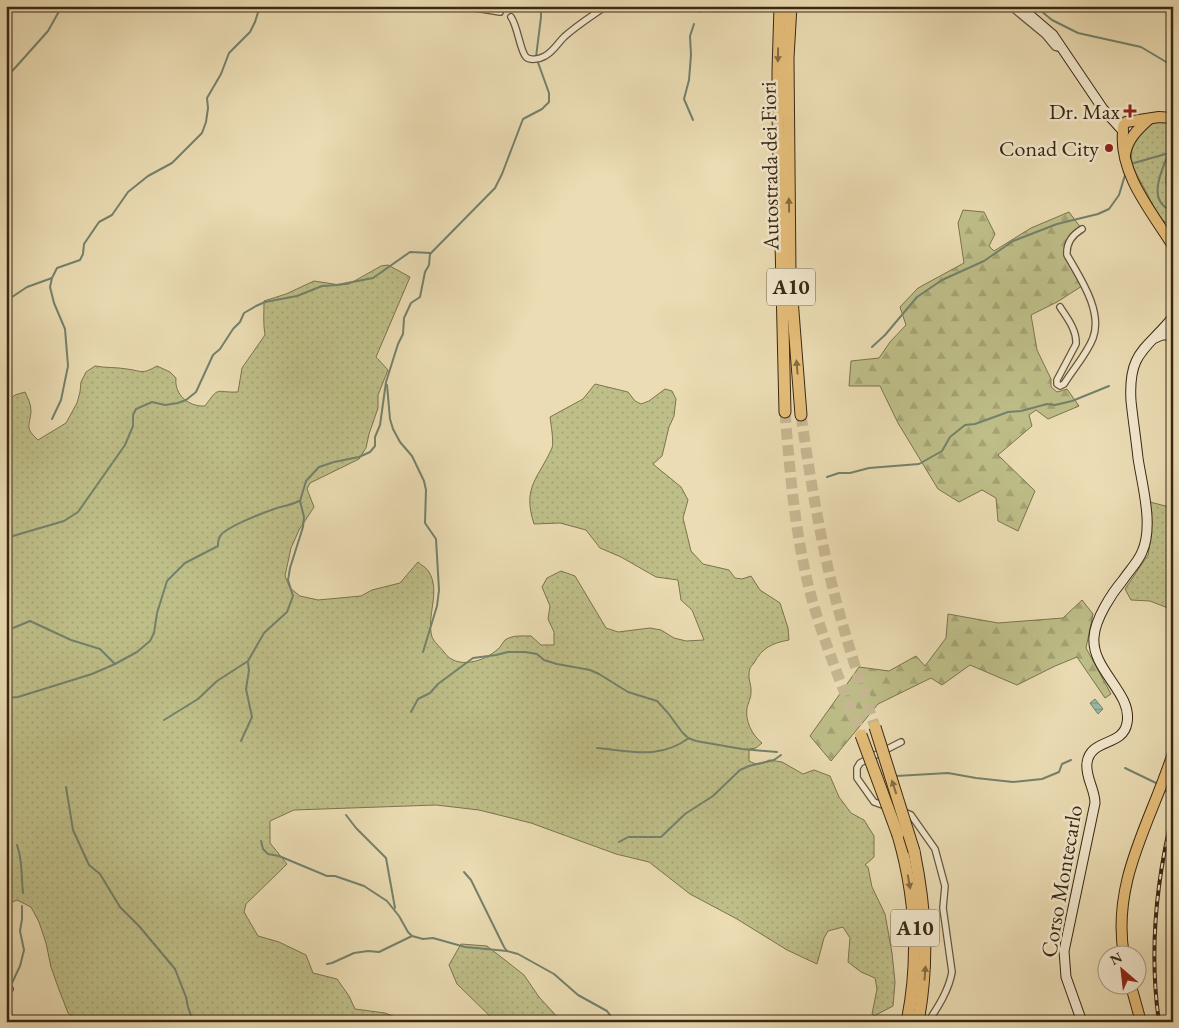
<svg xmlns="http://www.w3.org/2000/svg" width="1179" height="1028" font-family="'EB Garamond',serif">
	<style>
		.green { fill: url(#green-dots); stroke: #7c734e }
		.forest { fill: url(#forest-firs); stroke: #7c734e }
		.water { fill: url(#water-rules); stroke: #73816c }
		.lines { fill: none; stroke-linecap: round; stroke-linejoin: round }
		.stream { stroke: #73816c; stroke-width: 2 }
		.highway-tunnel { stroke: #c7b893; stroke-width: 11; stroke-dasharray: 11 5.5; stroke-linecap: butt }
		.street-casing { stroke: #66553b; stroke-width: 8 }
		.secondary-casing { stroke: #392813; stroke-width: 11 }
		.primary-casing { stroke: #392813; stroke-width: 12 }
		.highway-casing { stroke: #392813; stroke-width: 13 }
		.street { stroke: #f2e8ce; stroke-width: 5.5 }
		.secondary { stroke: #f2e8ce; stroke-width: 9 }
		.primary { stroke: #e6be7a; stroke-width: 10 }
		.highway { stroke: #e6be7a; stroke-width: 11 }
		.rail-casing { stroke: #392813; stroke-width: 4 }
		.rail { stroke: #f2e8ce; stroke-width: 2; stroke-dasharray: 5.5; stroke-linecap: butt }
		.highway-bridge-casing { stroke: #392813; stroke-width: 13; stroke-linecap: butt }
		.highway-bridge { stroke: #e6be7a; stroke-width: 11 }
		.oneway { fill: #876c41 }
		.poi-dot { fill: #8f2418; stroke: #f2e8ce; stroke-width: 2 }
		.labels { text-anchor: middle; stroke-width: 5; stroke-linejoin: round; paint-order: stroke }
		.shield { fill: #f2e8ce; stroke: #70624b; stroke-width: 1 }
		.shield-label { font-size: 21px; font-weight: bold; fill: #392813 }
		.poi-label { font-size: 22px; fill: #392813; stroke: #f2e8ce; text-anchor: end }
		.street-label { font-size: 22px; fill: #392813; stroke: #f2e8ce }
	</style>
	<defs>
		<pattern id="green-dots" width="8" height="8" patternUnits="userSpaceOnUse" patternTransform="scale(1.25)"><rect width="8" height="8" fill="#bebe88"/><path d="M2 2h.1M6 6h.1" fill="none" stroke="#a4a374" stroke-width="1.8" stroke-linecap="round"/></pattern>
		<pattern id="forest-firs" width="22" height="20" patternUnits="userSpaceOnUse" patternTransform="scale(1.25)"><rect width="22" height="20" fill="#bebe88"/><path d="M5 1l3.5 6h-7zM16 11l3.5 6h-7z" fill="#a4a374"/></pattern>
		<pattern id="water-rules" width="6" height="5" patternUnits="userSpaceOnUse" patternTransform="scale(1.25)"><rect width="6" height="5" fill="#99bca8"/><path d="M0 2.5h6" fill="none" stroke="#7e9988"/></pattern>
	</defs>
	<rect width="100%" height="100%" fill="#ebdcb3"/>
	<filter id="stains"><feTurbulence type="fractalNoise" baseFrequency=".004" numOctaves="4"/><feColorMatrix values="0 0 0 0 .2 0 0 0 0 .09 0 0 0 0 .02 0 0 0 .5 -.17"/></filter>
	<radialGradient id="worn" r=".72"><stop offset=".6" stop-color="#630" stop-opacity="0"/><stop offset="1" stop-color="#630" stop-opacity=".3"/></radialGradient>
	<!-- green -->
	<g class="green">
		<path d="M1157 121 1173 124C1173 134 1175 147 1172 157 1169 171 1159 182 1173 193V223L1171 221 1167 223C1158 219 1152 204 1148 195 1138 176 1123 159 1137 139 1143 131 1148 125 1157 121Z"/>
		<path d="M388 265 410 277 376 357 388 370 378 395V408L369 434 366 448 359 459 310 483 307 489 314 507 299 530 291 548 285 576 290 588 300 596 318 600 361 596 372 590 400 583 418 562C421 565 427 568 429 572 441 592 426 616 432 637 434 642 440 647 444 652 456 670 484 662 498 649 501 647 502 643 505 640 512 635 523 636 531 636L541 645H554V632L548 619 550 606 542 587 547 578 561 571 575 576 606 628 618 632 650 628 661 630 674 638 686 641 704 640 692 610 681 600 678 580 656 577 621 557 600 548 586 530 560 523 534 524C522 487 538 479 552 448 554 443 551 424 550 417L583 399 595 384 628 392 635 401 641 404 649 401 665 389 672 391 676 399 674 416 669 427 662 456 653 464 681 487 688 500 683 518 691 551 703 564 729 570 735 578 742 579 751 576 760 590 780 603 788 628 789 640C772 643 762 648 754 663 751 666 749 669 749 673 748 680 752 686 751 693 751 698 748 703 747 708 745 721 752 735 762 743L756 748 749 749V761C756 765 762 765 769 760L782 762 803 774 814 770 830 776 839 797 851 813 864 820 874 836V857L865 865 868 867 872 887 885 914 892 953 895 982 893 1006 874 1016 872 1014 877 989 875 978 861 972 848 962 850 938 843 927 828 931 824 938 817 964 787 950 737 919 690 894 649 862 616 854 531 823 479 810 436 805 294 810 270 821V843L287 864 246 904 244 912 258 936 279 942 306 955 313 973 337 979 349 996 355 1009 385 1013 409 1022H184L183 1020 181 1022H81L68 1013 58 987 51 967 46 943 39 922 31 907 17 900 6 905V403L15 395 25 392C28 398 31 404 31 411 30 427 24 427 38 440L66 423 77 403 80 392 81 382 86 372 95 366C105 368 116 367 127 369 143 371 141 375 157 366L170 372 176 378C174 395 189 407 205 406 220 385 215 393 238 392L242 368 265 335C263 324 264 312 264 301L286 294 314 281 340 285 349 284 381 266Z"/>
		<polygon points="1150,502 1173,508 1173,610 1150,601 1131,600 1125,589 1148,555 1151,537"/>
		<polygon points="461,944 487,946 524,975 539,997 562,1022 496,1022 457,984 449,965"/>
	</g>
	<!-- forest -->
	<g class="forest">
		<polygon points="963,210 984,212 995,234 989,246 994,251 1031,228 1069,212 1081,228 1068,244 1073,272 1082,286 1057,302 1031,315 1037,350 1051,379 1051,387 1057,392 1067,389 1079,406 1048,419 1036,410 1029,415 1032,426 998,455 1035,491 1018,531 998,521 996,498 982,490 959,502 938,489 898,423 880,386 849,386 851,361 879,358 890,342 906,325 900,307 918,288 964,263 958,223"/>
		<polygon points="1082,600 1093,614 1086,648 1111,694 1105,698 1077,657 1055,666 1017,685 970,665 942,685 931,678 878,704 831,761 810,736 859,667 889,671 916,656 925,666 946,638 948,614 998,623 1063,618"/>
	</g>
	<!-- water -->
	<polygon class="water" points="1095,699 1103,709 1098,714 1090,703"/>
	<g class="lines">
		<!-- stream -->
		<g class="stream">
			<polyline points="1035,6 1052,20 1078,33 1141,47 1173,66"/>
			<polyline points="699,12 703,6"/>
			<polyline points="6,78 48,31 62,6"/>
			<polyline points="693,120 684,99 689,80 691,55 690,36 694,24"/>
			<path d="M1173 142C1166 163 1142 201 1173 211"/>
			<polyline points="1134,163 1169,153"/>
			<polyline points="6,301 27,287 52,278"/>
			<polyline points="872,347 885,335 917,297 942,280 984,261 1013,241 1057,224 1098,214 1109,209 1119,195 1125,175"/>
			<polyline points="387,385 390,419 393,429 400,442 412,456 424,481 426,490 425,523 436,539 439,590 437,606 423,652"/>
			<polyline points="52,419 61,400 68,366 65,329 54,303 50,287 52,278 57,268 80,260 83,254 84,244 99,222 112,215 128,192 148,176 172,163 202,133 206,122 208,108 207,98 221,74 229,53 250,32 255,22 260,6"/>
			<polyline points="827,477 839,473 850,473 869,468 919,464 942,451 950,437 965,425 975,424 1008,412 1021,411 1047,404 1055,405 1072,401 1109,386"/>
			<polyline points="6,538 64,521 78,512 125,445 133,426 133,415 136,409 152,402 165,405 178,403 186,400 196,392 213,355 220,349 233,329 240,322 244,313 256,306 265,302 297,296 322,286 337,285 373,278 410,252 431,253"/>
			<polyline points="6,629 13,628 30,621 71,640 100,649 115,664"/>
			<path d="M6 698 18 697 92 674 115 664 137 652 150 641 154 633 157 613 167 581 185 563 218 546C218 542 218 538 221 535 228 526 265 512 277 508 284 506 291 505 299 501"/>
			<polyline points="411,712 418,699 430,693 438,684 473,658 496,655 508,652 525,652 537,654 544,660 557,664 590,670 599,674 628,692 657,701 668,713 682,732 688,738 696,741 742,749 777,752"/>
			<polyline points="164,720 198,699 217,681 248,661 264,633 287,612 293,596 288,580 290,568 303,527 304,517 300,501 306,481 319,467 334,462 359,457 370,452 375,446 375,437 380,425 386,382 398,344 403,334 404,318 411,303 420,297 425,272 429,265 430,254 495,188 502,174 523,119 542,109 549,102 549,93 536,57 541,17 541,6"/>
			<polyline points="241,741 252,717 246,689 249,670 248,663"/>
			<path d="M597 748C631 751 659 760 689 738"/>
			<polyline points="1125,768 1156,783"/>
			<polyline points="896,776 948,773 976,778 1013,782 1042,779 1059,772 1062,764 1071,760"/>
			<polyline points="66,787 73,830 89,865 100,874 120,907 139,926 175,969 186,997 188,1007 193,1022"/>
			<polyline points="1165,790 1172,796"/>
			<polyline points="346,815 356,828 386,858 395,908"/>
			<polyline points="261,841 263,849 268,854 279,856 327,876 335,876 364,886 387,901 399,916 408,932 412,936 423,939 433,938 465,947 507,951 518,954 554,974 578,995 607,1011 615,1022"/>
			<polyline points="619,842 628,837 661,837 685,814 713,796 740,770 749,766 774,760 781,755"/>
			<path d="M17 845C23 861 21 876 23 893"/>
			<polyline points="464,872 471,880 504,947 507,951"/>
			<polyline points="327,964 332,963 354,953 368,951 379,952 412,936"/>
			<polyline points="12,983 20,966 24,950 20,931 22,919 22,906"/>
			<polyline points="10,993 10,1003 13,1022"/>
		</g>
		<!-- highway-tunnel -->
		<g class="highway-tunnel">
			<path d="M785 412C790 474 795 535 811 596 824 643 844 690 861 735"/>
			<path d="M801 415C809 471 818 526 831 581 843 630 859 679 875 727"/>
		</g>
		<!-- street casing -->
		<g class="street-casing">
			<g id="street">
				<polyline points="463,6 500,12"/>
				<polyline points="1010,6 1045,35 1055,47 1059,48 1061,47"/>
				<path d="M511 17C518 27 520 51 526 57 530 61 540 59 545 56 553 52 558 43 564 37 577 25 592 16 606 6"/>
				<path d="M1060 307C1067 318 1077 330 1076 344L1057 380V384L1060 386 1064 384C1073 369 1087 354 1093 338 1103 311 1080 278 1067 255 1066 243 1072 235 1082 229"/>
				<polyline points="888,807 874,802 857,778 857,768 860,763 901,742"/>
				<path d="M902 811 911 815 935 849 945 886 943 908 952 972C949 990 938 1007 928 1022"/>
				<polyline points="6,984 10,989 6,993"/>
			</g>
		</g>
		<!-- secondary casing -->
		<g class="secondary-casing">
			<g id="secondary">
				<polyline points="1019,6 1053,35 1103,109 1122,130"/>
				<polyline points="1155,338 1162,335 1173,335"/>
				<path d="M1082 1022 1066 977 1064 951 1095 803C1095 789 1085 777 1087 763 1090 738 1123 747 1127 723 1133 693 1091 670 1094 637 1095 619 1112 593 1123 580 1129 571 1138 562 1142 552 1154 526 1142 485 1138 458 1136 439 1133 420 1131 401 1128 352 1146 350 1173 317"/>
			</g>
		</g>
		<!-- primary casing -->
		<g class="primary-casing">
			<g id="primary">
				<path d="M1173 118 1159 117 1126 122C1122 126 1123 127 1123 132 1119 174 1152 212 1173 246"/>
				<path d="M1125 154C1128 139 1137 130 1148 120"/>
				<polyline points="1173,319 1173,326"/>
				<path d="M1124 956C1111 881 1151 822 1173 753"/>
				<polyline points="1131,986 1141,1022"/>
			</g>
		</g>
		<!-- highway casing -->
		<g class="highway-casing">
			<g id="highway">
				<polyline points="780,6 778,71 778,116 785,412"/>
				<polyline points="791,6 788,58 790,273 801,415"/>
				<path d="M898 835C916 897 920 958 907 1022"/>
				<path d="M914 851C926 910 929 962 918 1022"/>
			</g>
		</g>
		<!-- street -->
		<use href="#street" class="street"/>
		<!-- secondary -->
		<use href="#secondary" class="secondary"/>
		<!-- primary -->
		<use href="#primary" class="primary"/>
		<!-- highway -->
		<use href="#highway" class="highway"/>
		<!-- rail casing -->
		<g class="rail-casing">
			<path id="rail" d="M1159 1022C1149 952 1156 881 1173 813"/>
		</g>
		<!-- rail -->
		<use href="#rail" class="rail"/>
		<!-- highway-bridge casing -->
		<g class="highway-bridge-casing">
			<g id="highway-bridge">
				<polyline points="875,727 914,851"/>
				<polyline points="861,735 898,835"/>
			</g>
		</g>
		<!-- highway-bridge -->
		<use href="#highway-bridge" class="highway-bridge"/>
	</g>
	<!-- one-way arrows -->
	<defs><path id="oneway-solid" d="M-6-.8H1V-3.2L6.5 0L1 3.2V.8H-6Z" transform="scale(1.25)"/></defs>
	<g class="oneway">
		<use href="#oneway-solid" transform="translate(778 55) rotate(91)"/>
		<use href="#oneway-solid" transform="translate(789 205) rotate(-91)"/>
		<use href="#oneway-solid" transform="translate(797 367) rotate(-95)"/>
		<use href="#oneway-solid" transform="translate(894 787) rotate(-108)"/>
		<use href="#oneway-solid" transform="translate(909 882) rotate(80)"/>
		<use href="#oneway-solid" transform="translate(925 973) rotate(-86)"/>
	</g>
	<!-- markers -->
	<g class="poi-dot">
		<path d="M1127.5 103.5h5v5h5v5h-5v5h-5v-5h-5v-5h5z"/>
		<circle cx="1109" cy="148" r="5"/>
	</g>
	<g class="labels">
		<!-- shield labels -->
		<g class="shield">
			<rect x="767" y="268.5" width="48" height="37" rx="4"/>
			<rect x="891" y="909.5" width="48" height="37" rx="4"/>
		</g>
		<g class="shield-label">
			<text x="791" y="294">A10</text>
			<text x="915" y="935">A10</text>
		</g>
		<!-- poi labels -->
		<g class="poi-label">
			<text x="1120" y="119">Dr. Max</text>
			<text x="1099" y="156">Conad City</text>
		</g>
		<!-- street labels -->
		<g class="street-label">
			<text transform="translate(769 166) rotate(-91)" y="8">Autostrada dei Fiori</text>
			<text transform="translate(1061 881) rotate(-80)" y="8">Corso Montecarlo</text>
		</g>
	</g>
	<!-- margin -->
	<rect width="1179" height="1028" fill="none" stroke="#ebdcb3" stroke-width="25"/>
	<rect x="8" y="8" width="1164" height="1013" fill="none" stroke="#392813" stroke-width="2.5"/>
	<rect x="12" y="12" width="1154" height="1003" fill="none" stroke="#392813"/>
	<!-- north arrow -->
	<g transform="translate(1122 970) rotate(332)"><circle r="24" fill="#f2e8ce" stroke="#a89b83"/>
	<path d="M0-4L9 19L0 12L-9 19Z" fill="#8f2418"/>
	<text y="-8" font-size="14" font-weight="bold" text-anchor="middle" fill="#392813">N</text>
	</g>
	<rect width="100%" height="100%" filter="url(#stains)"/>
	<rect width="100%" height="100%" fill="url(#worn)"/>
</svg>
